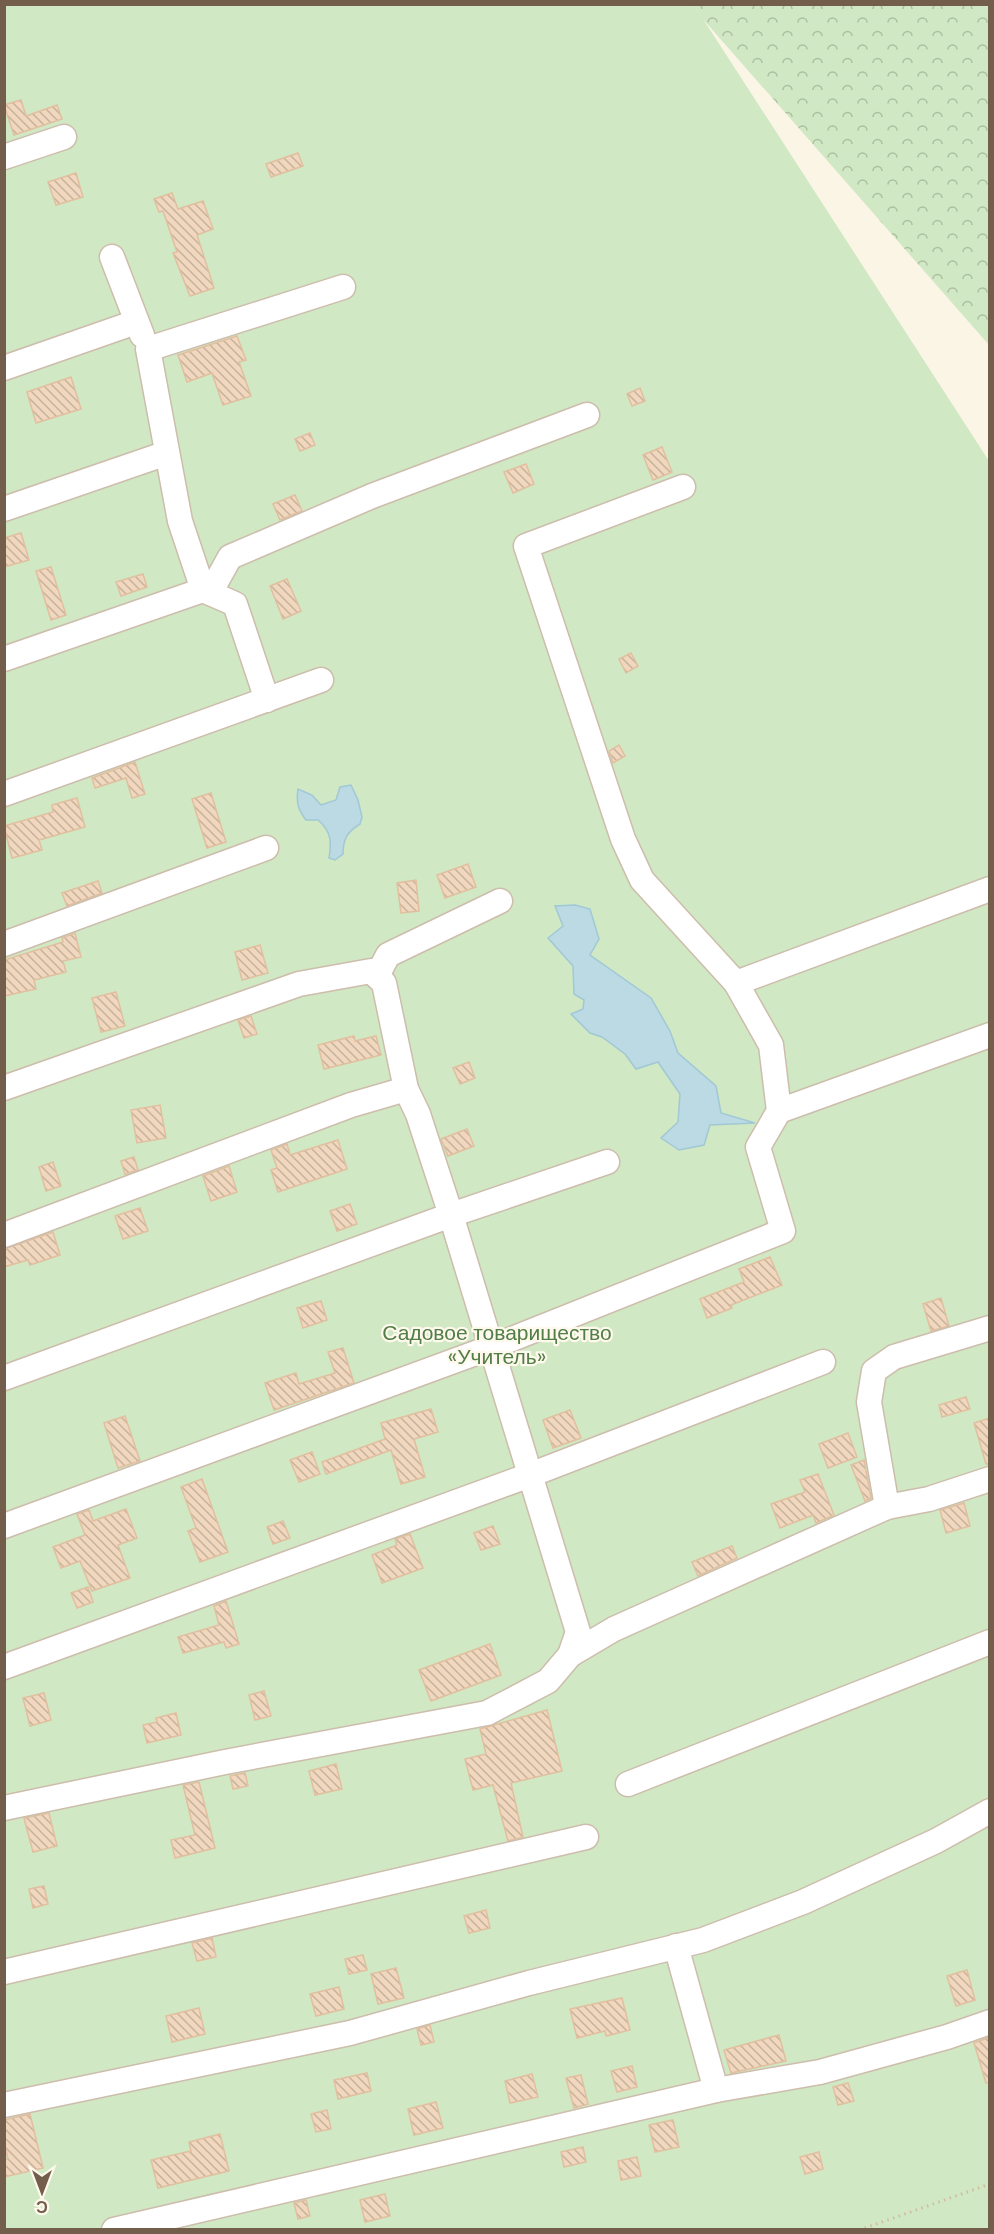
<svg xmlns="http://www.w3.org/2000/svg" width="994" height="2234" font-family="'DM Sans',sans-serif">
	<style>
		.green { fill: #d0e8c4 }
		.forest { fill: url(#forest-crowns) }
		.water { fill: #bbdae4; stroke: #a1c8d5; stroke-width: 1.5 }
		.building { fill: url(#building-back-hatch); stroke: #e1bf9f; stroke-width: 1.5 }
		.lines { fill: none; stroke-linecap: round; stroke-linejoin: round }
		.minor-casing { stroke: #cdbdac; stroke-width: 27 }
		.path { stroke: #d4baa1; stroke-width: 3; stroke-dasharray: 1.5 4.5; stroke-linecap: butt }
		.minor { stroke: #fff; stroke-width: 24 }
		.labels { text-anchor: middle; stroke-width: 4.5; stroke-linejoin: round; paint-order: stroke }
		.park-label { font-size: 21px; fill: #527e47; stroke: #fef9ec }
	</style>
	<defs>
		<pattern id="forest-crowns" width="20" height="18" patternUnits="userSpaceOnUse" patternTransform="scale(1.5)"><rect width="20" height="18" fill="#d0e8c4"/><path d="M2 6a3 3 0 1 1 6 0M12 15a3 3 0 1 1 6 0" fill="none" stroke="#adbfa1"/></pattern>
		<pattern id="building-back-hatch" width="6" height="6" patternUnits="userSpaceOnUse" patternTransform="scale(1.5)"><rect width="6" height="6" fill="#f0d7be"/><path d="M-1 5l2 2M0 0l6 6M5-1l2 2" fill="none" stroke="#c7b29c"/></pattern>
	</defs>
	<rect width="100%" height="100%" fill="#fbf5e5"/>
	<!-- green -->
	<polygon class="green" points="5,5 694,5 989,461 989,2229 5,2230"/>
	<!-- forest -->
	<polygon class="forest" points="694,5 989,5 989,345 702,18"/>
	<!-- water -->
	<g class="water">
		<path d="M351 785 358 800 362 817 360 824C347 832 343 839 343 854L335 860 329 858C332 842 331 831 318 820H306C298 810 296 802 298 789L312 795 321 805 336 800 340 787Z"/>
		<polygon points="575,905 590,909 599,939 590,955 651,998 670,1031 678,1053 716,1086 721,1113 755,1123 710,1125 704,1145 679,1150 661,1138 678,1122 680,1094 658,1062 636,1069 625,1054 602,1037 590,1033 571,1014 583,1009 584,1000 574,994 573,966 548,938 563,926 555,906"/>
	</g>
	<!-- building -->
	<g class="building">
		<polygon points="21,100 26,116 57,105 62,119 14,135 4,105"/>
		<polygon points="298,153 303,166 271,177 266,164"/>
		<polygon points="76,173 83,197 56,205 48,182"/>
		<polygon points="172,193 178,209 203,201 213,229 197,235 214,288 190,296 173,253 177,252 163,211 159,212 154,199"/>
		<polygon points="237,336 246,360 239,362 251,396 223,405 212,373 187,382 178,355"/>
		<polygon points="71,377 81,409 36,423 27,392"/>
		<polygon points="640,388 645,401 632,406 627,394"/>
		<polygon points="310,433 315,445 300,451 295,439"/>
		<polygon points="662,447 672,472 653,480 643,455"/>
		<polygon points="526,464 534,484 513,493 504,472"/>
		<polygon points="295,495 302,511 280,520 273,504"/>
		<polygon points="21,533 29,560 4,567 4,538"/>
		<polygon points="51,567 66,615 51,620 36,571"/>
		<polygon points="143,574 147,587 121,596 116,582"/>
		<polygon points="287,579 301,611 283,619 270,586"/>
		<polygon points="631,653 638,666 626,673 619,659"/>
		<polygon points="619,745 625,756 613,763 609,751"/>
		<polygon points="135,762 145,794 132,798 126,778 95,788 92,778"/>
		<polygon points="211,793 226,842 207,848 192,799"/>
		<polygon points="77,798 85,827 39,840 42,850 12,858 4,826 53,812 52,805"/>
		<polygon points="468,864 476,887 445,898 437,875"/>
		<polygon points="416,880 419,911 401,913 397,883"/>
		<polygon points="98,881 102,893 67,906 62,893"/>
		<polygon points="75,933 81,957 63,961 66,972 34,980 36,989 4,996 4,960 63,942 62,938"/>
		<polygon points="260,945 268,973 242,980 235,952"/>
		<polygon points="116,992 125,1026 101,1032 92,998"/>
		<polygon points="251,1016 257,1034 244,1038 238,1020"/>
		<polygon points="354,1036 355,1041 376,1036 381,1055 324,1069 318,1045"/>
		<polygon points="469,1062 475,1078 460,1084 453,1068"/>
		<polygon points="160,1105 166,1138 137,1143 131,1110"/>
		<polygon points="467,1129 474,1146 448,1156 441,1139"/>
		<polygon points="338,1140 347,1169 278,1192 271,1170 277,1168 271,1150 287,1144 290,1155"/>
		<polygon points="134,1157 138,1170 125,1174 121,1161"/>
		<polygon points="53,1162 61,1186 46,1191 39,1167"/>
		<polygon points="229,1166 237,1192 211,1201 203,1176"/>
		<polygon points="350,1204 357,1224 337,1231 330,1211"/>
		<polygon points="140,1208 148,1231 123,1239 115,1216"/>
		<polygon points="53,1232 60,1255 30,1265 28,1260 4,1267 4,1249"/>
		<polygon points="770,1257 782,1285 731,1305 732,1308 707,1318 700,1299 744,1282 739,1269"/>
		<polygon points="941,1298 949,1326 931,1331 923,1304"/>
		<polygon points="321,1301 327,1320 303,1328 297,1308"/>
		<polygon points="343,1348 354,1383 274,1410 265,1383 296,1373 299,1384 335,1373 328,1352"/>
		<polygon points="966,1397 970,1409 942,1417 939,1405"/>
		<polygon points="431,1409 438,1432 414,1439 425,1477 401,1484 391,1450 326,1474 322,1462 385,1439 381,1423"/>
		<polygon points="570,1410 581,1438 553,1448 543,1420"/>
		<polygon points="125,1416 140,1461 118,1468 104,1423"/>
		<polygon points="990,1418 990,1464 986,1464 974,1423"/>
		<polygon points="848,1433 857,1457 828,1468 819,1444"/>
		<polygon points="312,1452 320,1474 299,1482 290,1460"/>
		<polygon points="864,1460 871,1498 865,1501 851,1465"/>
		<polygon points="818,1474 834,1515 816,1523 813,1515 780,1528 771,1504 805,1492 800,1480"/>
		<polygon points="202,1479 228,1552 200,1562 188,1531 196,1528 181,1487"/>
		<polygon points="964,1503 970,1526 946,1533 940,1510"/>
		<polygon points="126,1509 137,1538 118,1545 130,1578 92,1591 80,1561 61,1568 53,1547 85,1535 77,1514 89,1510 93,1521"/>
		<polygon points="283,1521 290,1538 273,1544 267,1527"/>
		<polygon points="493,1526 500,1544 481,1550 474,1533"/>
		<polygon points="410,1534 423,1568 382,1583 372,1555 397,1545 395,1539"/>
		<polygon points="732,1546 737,1558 698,1576 692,1562"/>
		<polygon points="88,1587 93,1602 77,1608 71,1593"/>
		<polygon points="226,1601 239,1644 226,1648 224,1642 183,1653 178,1637 219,1625 214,1606"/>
		<polygon points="490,1644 501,1675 431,1701 419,1670"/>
		<polygon points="264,1691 271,1716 255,1720 249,1695"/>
		<polygon points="44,1693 51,1720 30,1726 23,1698"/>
		<polygon points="547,1710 562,1771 511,1783 523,1837 508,1841 493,1785 473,1790 465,1759 486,1754 480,1729"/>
		<polygon points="176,1713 181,1735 147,1743 143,1725 157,1722 156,1718"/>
		<polygon points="336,1764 342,1789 315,1795 309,1771"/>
		<polygon points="245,1773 248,1786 233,1789 230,1776"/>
		<polygon points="199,1782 215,1848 175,1858 171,1840 195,1835 183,1785"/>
		<polygon points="49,1813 57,1846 33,1852 24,1818"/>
		<polygon points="44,1886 48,1904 33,1908 29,1889"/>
		<polygon points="486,1910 490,1928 469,1933 464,1916"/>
		<polygon points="212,1938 216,1957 197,1961 192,1943"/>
		<polygon points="363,1955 367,1970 349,1974 345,1959"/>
		<polygon points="396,1968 404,1998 378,2004 371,1974"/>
		<polygon points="967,1970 975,2000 956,2006 947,1976"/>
		<polygon points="339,1987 344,2009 316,2016 310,1994"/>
		<polygon points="622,1998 630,2030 606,2036 605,2031 577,2038 570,2009"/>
		<polygon points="199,2008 205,2034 172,2042 166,2016"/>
		<polygon points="430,2025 434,2042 421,2045 417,2029"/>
		<polygon points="779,2035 786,2061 731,2073 724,2050"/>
		<polygon points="990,2037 990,2082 986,2083 974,2043"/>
		<polygon points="632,2066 637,2087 617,2092 611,2071"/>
		<polygon points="367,2073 371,2091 338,2099 334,2080"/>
		<polygon points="532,2074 538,2097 510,2103 505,2081"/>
		<polygon points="581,2075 588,2104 574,2108 566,2078"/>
		<polygon points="848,2083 854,2101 838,2105 833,2087"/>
		<polygon points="436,2102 443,2128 414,2135 408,2109"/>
		<polygon points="327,2110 331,2129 316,2132 311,2114"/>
		<polygon points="30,2114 43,2168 4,2177 4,2160 8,2159 4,2143 4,2120"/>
		<polygon points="673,2120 679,2147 655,2152 649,2125"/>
		<polygon points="220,2134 229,2171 158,2188 151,2160 191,2151 189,2142"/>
		<polygon points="583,2147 586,2162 564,2167 561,2152"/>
		<polygon points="819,2152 823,2169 805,2174 800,2157"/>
		<polygon points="637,2157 641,2176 621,2180 618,2161"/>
		<polygon points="385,2194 390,2216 365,2222 360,2200"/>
		<polygon points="306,2200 310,2216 298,2219 294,2203"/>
	</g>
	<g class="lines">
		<!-- minor casing -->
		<g class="minor-casing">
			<g id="minor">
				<polyline points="4,157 64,137"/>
				<polyline points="112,257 142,335"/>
				<polyline points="4,368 136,322"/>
				<polyline points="4,509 167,453"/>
				<polyline points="203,590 235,604 267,700"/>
				<polyline points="210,593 230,557 372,496 587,415"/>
				<polyline points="4,659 203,590 180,521 148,349 343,287"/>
				<polyline points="4,794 321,680"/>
				<polyline points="4,944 266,848"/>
				<polyline points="377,976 388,955 500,901"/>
				<polyline points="736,983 990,889"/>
				<polyline points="4,1088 299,984 371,971 384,983 406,1089 418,1114 451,1215 578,1632 570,1655 548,1681 487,1713 225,1762 4,1808"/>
				<polyline points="779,1111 990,1035"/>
				<polyline points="4,1235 351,1105 406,1089"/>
				<polyline points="4,1378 451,1215 607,1162"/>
				<polyline points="887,1507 869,1402 874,1371 894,1357 990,1328"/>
				<polyline points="4,1526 492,1347 783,1231 758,1147 779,1111 771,1045 736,983 642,880 623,839 526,546 683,487"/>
				<polyline points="570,1655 614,1629 887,1507 929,1499 990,1479"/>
				<polyline points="4,1667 530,1475 823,1362"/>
				<polyline points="628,1784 990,1642"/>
				<polyline points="676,1946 716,2090"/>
				<polyline points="4,1972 586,1837"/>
				<polyline points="4,2105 350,2033 529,1983 703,1940 803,1902 936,1841 990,1811"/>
				<polyline points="114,2230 716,2090 820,2072 947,2037 990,2022"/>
			</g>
		</g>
		<!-- path -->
		<polyline class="path" points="859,2230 990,2184"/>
		<!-- minor -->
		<use href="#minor" class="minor"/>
	</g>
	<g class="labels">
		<!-- park labels -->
		<g class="park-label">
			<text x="497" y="1340">Садовое товарищество<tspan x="497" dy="24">«Учитель»</tspan></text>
		</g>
	</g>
	<!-- border -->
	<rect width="994" height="2234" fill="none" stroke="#735d4b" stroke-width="12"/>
	<!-- north arrow -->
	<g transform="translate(42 2192) rotate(180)" stroke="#fef9ec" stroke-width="4.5" paint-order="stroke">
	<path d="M0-4.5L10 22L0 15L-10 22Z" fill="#735d4b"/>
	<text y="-9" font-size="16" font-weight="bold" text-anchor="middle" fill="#735d4b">С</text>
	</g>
</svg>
